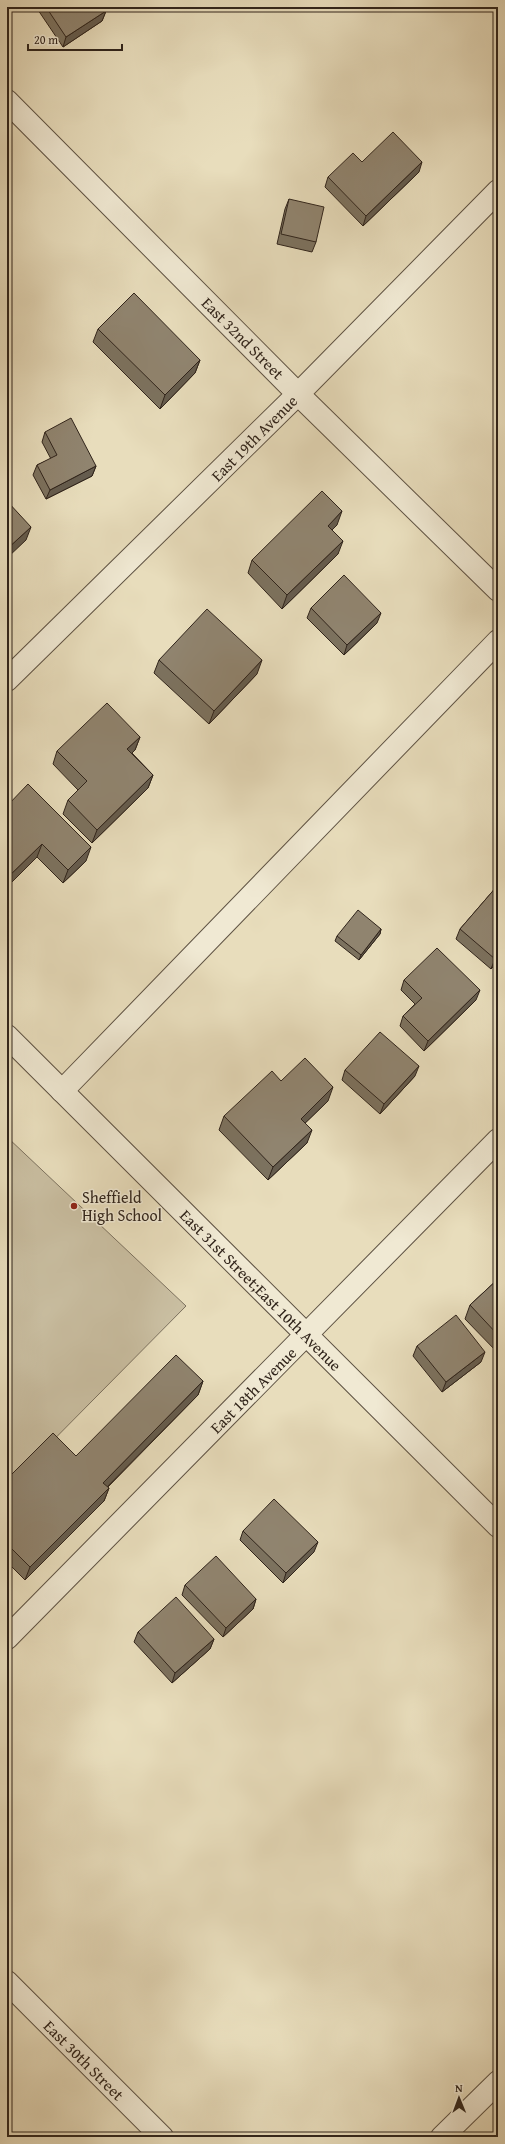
<svg xmlns="http://www.w3.org/2000/svg" width="505" height="2144" font-family="'Gentium Book Plus',serif">
	<style>
		.garden { fill: #c9bea1; stroke: #7c715e }
		.lines { fill: none; stroke-linecap: round; stroke-linejoin: round }
		.minor-casing { stroke: #5e5243; stroke-width: 24 }
		.minor { stroke: #f0e9d3; stroke-width: 22 }
		.wall { fill: #7c725f; stroke: #30241b }
		.shaded-wall { fill: #655c4e; stroke: #30241b }
		.building { fill: #90846f; stroke: #30241b }
		.poi-dot { fill: #8f2418; stroke: #f0e9d3; stroke-width: 1.5 }
		.labels { text-anchor: middle; stroke-width: 3; stroke-linejoin: round; paint-order: stroke }
		.street-label { font-size: 16px; fill: #30241b; stroke: #f0e9d3 }
		.poi-label { font-size: 16px; fill: #30241b; stroke: #f0e9d3; text-anchor: start }
	</style>
	<rect width="100%" height="100%" fill="#e8ddbc"/>
	<filter id="stains"><feTurbulence type="fractalNoise" baseFrequency=".005" numOctaves="4"/><feColorMatrix values="0 0 0 0 .2 0 0 0 0 .09 0 0 0 0 .02 0 0 0 .5 -.17"/></filter>
	<radialGradient id="worn" r=".72"><stop offset=".6" stop-color="#630" stop-opacity="0"/><stop offset="1" stop-color="#630" stop-opacity=".3"/></radialGradient>
	<!-- garden -->
	<polygon class="garden" points="7,1137 186,1306 7,1487"/>
	<g class="lines">
		<!-- minor casing -->
		<g class="minor-casing">
			<g id="minor">
				<polyline points="7,101 298,394 498,590"/>
				<polyline points="7,680 298,394 498,191"/>
				<polyline points="7,1036 498,1526"/>
				<polyline points="62,1091 498,641"/>
				<polyline points="7,1638 498,1140"/>
				<polyline points="7,1982 162,2137"/>
				<polyline points="442,2137 498,2082"/>
			</g>
		</g>
		<!-- minor -->
		<use href="#minor" class="minor"/>
	</g>
	<!-- wall -->
	<g class="wall">
		<polygon points="36,7 103,7 106,11 102,21 63,47"/>
		<polygon points="362,162 419,172 363,226 325,187 328,177"/>
		<polygon points="289,199 316,242 312,252 277,244 285,209"/>
		<polygon points="98,329 200,360 195,373 160,409 93,342"/>
		<polygon points="45,432 96,466 92,476 46,499 33,475 37,465 51,459 42,442"/>
		<polygon points="337,525 332,530 338,554 282,609 248,573 252,560"/>
		<polygon points="311,608 377,623 344,655 307,618"/>
		<polygon points="159,660 257,674 209,724 154,673"/>
		<polygon points="140,737 135,750 132,753 153,775 148,788 92,843 63,814 68,800 78,790 53,764 57,751"/>
		<polygon points="7,806 86,861 63,883 37,857 7,887"/>
		<polygon points="498,885 498,961 491,969 456,939 460,929"/>
		<polygon points="381,929 380,934 359,960 335,941 337,936"/>
		<polygon points="404,980 476,1000 424,1051 400,1026 403,1016 415,1004 401,990"/>
		<polygon points="345,1070 415,1076 380,1114 342,1080"/>
		<polygon points="281,1081 328,1101 305,1123 307,1143 268,1180 219,1130 224,1116"/>
		<polygon points="498,1279 498,1353 465,1319 470,1305"/>
		<polygon points="417,1346 481,1362 442,1392 413,1356"/>
		<polygon points="203,1381 198,1395 108,1487 109,1488 104,1501 25,1580 7,1562 7,1479 76,1456"/>
		<polygon points="243,1531 314,1552 283,1583 240,1540"/>
		<polygon points="185,1585 256,1599 253,1609 223,1637 182,1595"/>
		<polygon points="138,1632 214,1639 210,1649 172,1683 134,1642"/>
	</g>
	<!-- shaded-wall -->
	<g class="shaded-wall">
		<polygon points="106,11 102,21 63,47 66,37"/>
		<polygon points="422,162 419,172 363,226 366,216"/>
		<polygon points="200,360 195,373 160,409 165,395"/>
		<polygon points="96,466 92,476 46,499 50,490"/>
		<polygon points="342,511 337,525 323,539 328,526"/>
		<polygon points="31,527 26,540 7,558 7,549"/>
		<polygon points="343,541 338,554 282,609 287,595"/>
		<polygon points="381,613 377,623 344,655 347,645"/>
		<polygon points="262,660 257,674 209,724 214,711"/>
		<polygon points="140,737 135,750 123,762 127,749"/>
		<polygon points="153,775 148,788 92,843 97,830"/>
		<polygon points="42,844 37,857 7,887 7,878"/>
		<polygon points="91,847 86,861 63,883 68,870"/>
		<polygon points="381,929 380,934 359,960 361,955"/>
		<polygon points="498,955 498,961 491,969 495,959"/>
		<polygon points="480,990 476,1000 424,1051 428,1041"/>
		<polygon points="419,1066 415,1076 380,1114 384,1104"/>
		<polygon points="333,1087 328,1101 296,1132 301,1119"/>
		<polygon points="312,1130 307,1143 268,1180 273,1167"/>
		<polygon points="485,1352 481,1362 442,1392 446,1382"/>
		<polygon points="203,1381 198,1395 98,1496 103,1483"/>
		<polygon points="109,1488 104,1501 25,1580 30,1567"/>
		<polygon points="318,1542 314,1552 283,1583 286,1573"/>
		<polygon points="256,1599 253,1609 223,1637 226,1628"/>
		<polygon points="214,1639 210,1649 172,1683 175,1673"/>
	</g>
	<!-- building -->
	<g class="building">
		<polygon points="46,7 103,7 106,11 66,37"/>
		<polygon points="393,132 422,162 366,216 328,177 353,153 362,162"/>
		<polygon points="289,199 324,207 316,242 281,234"/>
		<polygon points="134,293 200,360 165,395 98,329"/>
		<polygon points="71,418 96,466 50,490 37,465 57,455 45,432"/>
		<polygon points="322,491 342,511 328,526 343,541 287,595 252,560"/>
		<polygon points="7,501 31,527 7,549"/>
		<polygon points="344,575 381,613 347,645 311,608"/>
		<polygon points="207,609 262,660 214,711 159,660"/>
		<polygon points="107,703 140,737 127,749 153,775 97,830 68,800 87,781 57,751"/>
		<polygon points="28,784 91,847 68,870 42,844 7,878 7,806"/>
		<polygon points="498,885 498,955 495,959 460,929"/>
		<polygon points="358,910 381,929 361,955 337,936"/>
		<polygon points="437,948 480,990 428,1041 403,1016 422,998 404,980"/>
		<polygon points="380,1032 419,1066 384,1104 345,1070"/>
		<polygon points="305,1058 333,1087 301,1119 312,1130 273,1167 224,1116 272,1071 281,1081"/>
		<polygon points="498,1279 498,1335 470,1305"/>
		<polygon points="456,1315 485,1352 446,1382 417,1346"/>
		<polygon points="176,1355 203,1381 103,1483 109,1488 30,1567 7,1544 7,1479 53,1433 76,1456"/>
		<polygon points="274,1499 318,1542 286,1573 243,1531"/>
		<polygon points="216,1556 256,1599 226,1628 185,1585"/>
		<polygon points="176,1597 214,1639 175,1673 138,1632"/>
	</g>
	<!-- markers -->
	<circle class="poi-dot" cx="74" cy="1206" r="4"/>
	<g class="labels">
		<!-- street labels -->
		<g class="street-label">
			<text transform="translate(243 338) rotate(45)" y="6">East 32nd Street</text>
			<text transform="translate(254 438) rotate(-45)" y="6">East 19th Avenue</text>
			<text transform="translate(261 1290) rotate(45)" y="6">East 31st Street;East 10th Avenue</text>
			<text transform="translate(253 1390) rotate(-45)" y="6">East 18th Avenue</text>
			<text transform="translate(84 2060) rotate(45)" y="6">East 30th Street</text>
		</g>
		<!-- poi labels -->
		<g class="poi-label">
			<text x="82" y="1203">Sheffield<tspan x="82" dy="18">High School</tspan></text>
		</g>
	</g>
	<!-- margin -->
	<rect width="505" height="2144" fill="none" stroke="#e8ddbc" stroke-width="24"/>
	<rect x="8" y="8" width="489" height="2128" fill="none" stroke="#30241b" stroke-width="2"/>
	<rect x="12" y="12" width="481" height="2120" fill="none" stroke="#30241b"/>
	<!-- north arrow -->
	<g transform="translate(459 2098) rotate(359)" stroke="#f0e9d3" stroke-width="3" paint-order="stroke">
	<path d="M0-3L7 15L0 10L-7 15Z" fill="#30241b"/>
	<text y="-6" font-size="11" font-weight="bold" text-anchor="middle" fill="#30241b">N</text>
	</g>
	<!-- scale -->
	<path d="M28 44v6h94v-6" fill="none" stroke="#30241b" stroke-width="2"/>
	<text x="34" y="44" font-size="12" fill="#30241b" stroke="#f0e9d3" stroke-width="3" paint-order="stroke">20 m</text>
	<rect width="100%" height="100%" filter="url(#stains)"/>
	<rect width="100%" height="100%" fill="url(#worn)"/>
</svg>
